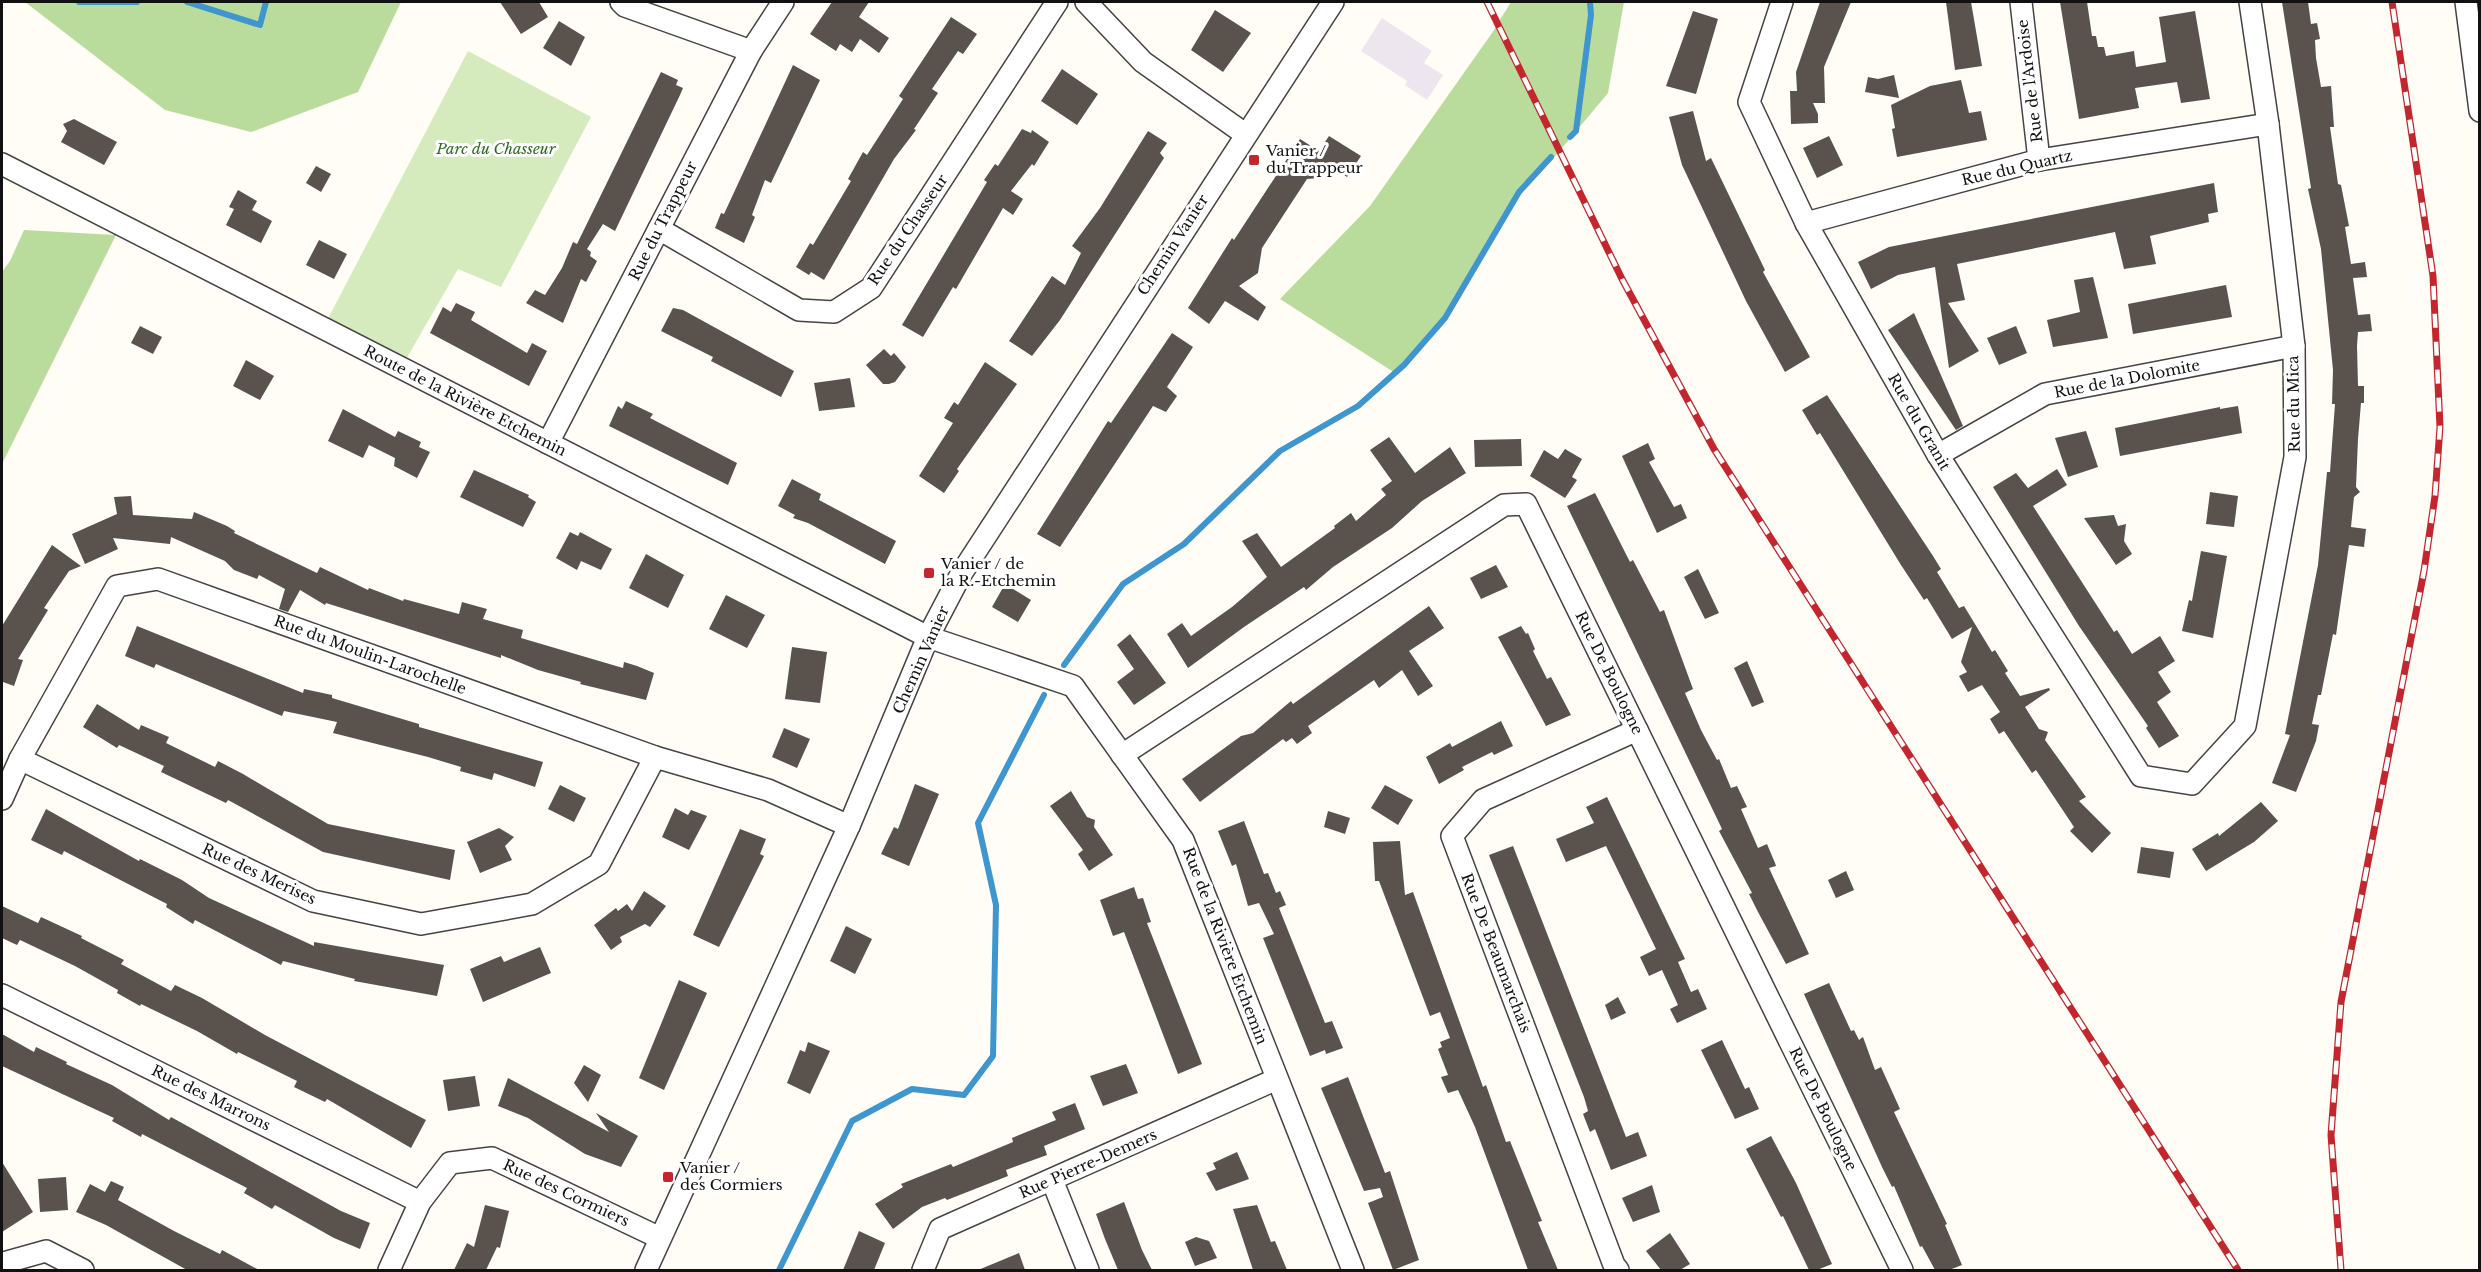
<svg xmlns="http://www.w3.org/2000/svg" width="2481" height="1272" font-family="'Libre Baskerville',serif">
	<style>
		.industrial { fill: #eee6ef }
		.green { fill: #d5ebbd }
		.forest { fill: #b9dc9c }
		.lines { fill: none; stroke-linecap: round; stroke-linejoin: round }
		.stream { stroke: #3f96cf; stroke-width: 6 }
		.building { fill: #5a524d }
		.minor-casing { stroke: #444; stroke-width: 24 }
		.minor { stroke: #fff; stroke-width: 21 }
		.rail-casing { stroke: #c4262e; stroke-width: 7 }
		.rail { stroke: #fff; stroke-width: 4.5; stroke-dasharray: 14; stroke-linecap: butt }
		.poi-dot { fill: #c4262e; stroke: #fff; stroke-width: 2 }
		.labels { text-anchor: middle; stroke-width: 6; stroke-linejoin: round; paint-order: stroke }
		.street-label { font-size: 15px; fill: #111; stroke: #fff }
		.park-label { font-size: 15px; font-style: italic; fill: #2f6b1f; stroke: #fff }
		.poi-label { font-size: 15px; fill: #111; stroke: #fff; text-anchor: start }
	</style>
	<rect width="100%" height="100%" fill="#fffdf5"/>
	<!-- industrial -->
	<polygon class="industrial" points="1382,18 1432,51 1424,63 1443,75 1427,100 1405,85 1407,81 1361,51"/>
	<!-- green -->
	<polygon class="green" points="468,51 591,117 501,287 458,269 401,368 323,328"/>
	<!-- forest -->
	<g class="forest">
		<polygon points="25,2 401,2 358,92 251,132 165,110"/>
		<polygon points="1511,2 1624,2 1608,93 1552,160 1519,192 1445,318 1395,373 1280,299 1370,206 1492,33"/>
		<polygon points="24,230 116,235 2,464 2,272 10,261"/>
	</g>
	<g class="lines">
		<!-- stream -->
		<g class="stream">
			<polyline points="79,2 137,2"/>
			<polyline points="187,2 260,25 266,2"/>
			<polyline points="1570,137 1576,131 1591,15 1590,2"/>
			<polyline points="1064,665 1123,584 1184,544 1280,451 1358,406 1404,365 1445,318 1519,192 1551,157"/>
			<polyline points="779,1270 852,1121 912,1089 964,1095 993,1056 996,905 978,823 1044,695"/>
		</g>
	</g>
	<!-- building -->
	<g class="building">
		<polygon points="500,2 539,2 548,17 521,34"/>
		<polygon points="832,2 869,2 859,17 889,38 879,53 860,39 852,52 840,44 836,51 810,34"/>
		<polygon points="1820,2 1851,2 1824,67 1825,103 1813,103 1818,114 1818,123 1791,124 1790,91 1797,91 1796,72"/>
		<polygon points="1946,2 1971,2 1982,66 1955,70"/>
		<polygon points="2060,2 2087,2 2092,36 2096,36 2098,47 2104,47 2106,56 2134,51 2136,67 2166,62 2159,17 2195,11 2210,99 2181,103 2177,82 2135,88 2139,108 2079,119"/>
		<polygon points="2282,2 2308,2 2311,24 2317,23 2320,39 2315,40 2316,58 2321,87 2331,86 2334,127 2330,127 2338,184 2341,185 2349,226 2345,227 2351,264 2365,262 2367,277 2353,278 2358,315 2370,314 2372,331 2358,332 2357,346 2358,386 2364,386 2364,403 2361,403 2358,439 2356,487 2360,492 2354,497 2351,527 2366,529 2364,547 2349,545 2336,635 2333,634 2321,695 2318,695 2312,724 2319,725 2316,741 2296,792 2272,783 2290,735 2285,734 2318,565 2327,472 2330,472 2335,404 2332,404 2333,370 2321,249 2308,189 2311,188"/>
		<polygon points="1215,10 1251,33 1223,72 1191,50"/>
		<polygon points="1693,11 1718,19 1696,94 1666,86"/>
		<polygon points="951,17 977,34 963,54 958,51 932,89 938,93 914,129 916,130 894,159 824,280 811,272 809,275 796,267 810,243 813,245 851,181 848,179 863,152 867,155 903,99 899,96"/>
		<polygon points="559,21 585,37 571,66 543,48"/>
		<polygon points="793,65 820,80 771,183 765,180 752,215 755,217 744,243 715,228 721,213 724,214"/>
		<polygon points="1062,69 1098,94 1077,125 1041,101"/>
		<polygon points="661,72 678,80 676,85 683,88 680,95 615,231 603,224 587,249 591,252 590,256 597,261 586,282 581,279 563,323 526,303 535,290 545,295 562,268 573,242 577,244"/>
		<polygon points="1894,75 1899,98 1865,92 1868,77 1878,79"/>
		<polygon points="1961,80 1969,113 1981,111 1987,140 1897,157 1892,129 1895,128 1891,105 1930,86"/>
		<polygon points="1693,111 1706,161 1711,158 1765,270 1763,272 1810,357 1785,372 1746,301 1682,165 1669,117"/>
		<polygon points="74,119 117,142 104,165 61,142 67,131 63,124"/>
		<polygon points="1022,129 1031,133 1032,130 1049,142 1034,166 1032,164 1011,191 1023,199 1013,215 1003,208 956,289 953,287 923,337 902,325 987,182 984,180 995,164 998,166"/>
		<polygon points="1148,131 1167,143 1160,153 1164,158 1060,320 1032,356 1009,341 1052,276 1065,285 1081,253 1072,246 1100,208"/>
		<polygon points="1329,136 1361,156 1347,177 1329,164 1320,178 1307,179 1262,248 1258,273 1239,286 1266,307 1258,321 1225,301 1209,324 1188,308 1232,238 1234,240 1300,139 1319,151"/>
		<polygon points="1829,136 1843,165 1817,178 1803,148"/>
		<polygon points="316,166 331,174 321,192 306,183"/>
		<polygon points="2214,183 2218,212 2208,214 2209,222 2150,236 2156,264 2124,269 2115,232 1957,264 1965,300 1948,303 1979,351 1949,368 1935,267 1898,275 1871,289 1858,262 1889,247"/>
		<polygon points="238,190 257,201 252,210 272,221 261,243 226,225 234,209 229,207"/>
		<polygon points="319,240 347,254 334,279 306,265"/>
		<polygon points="2093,277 2108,338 2053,347 2047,320 2080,312 2074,280"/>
		<polygon points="2226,285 2232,317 2133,334 2128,304"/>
		<polygon points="456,303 475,312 471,320 527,353 532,343 547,351 529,386 430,333 443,307 451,312"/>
		<polygon points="673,308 683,310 794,371 781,397 711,361 713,357 661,331"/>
		<polygon points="1914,313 1963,426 1956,430 1888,330"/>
		<polygon points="140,326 162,337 153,354 131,343"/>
		<polygon points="2016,326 2027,353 1999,365 1987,338"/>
		<polygon points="1172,333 1193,347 1167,387 1177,396 1166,412 1153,406 1060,547 1037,534 1108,421 1111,423"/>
		<polygon points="884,349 891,356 894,353 906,367 895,382 889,384 883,384 866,365"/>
		<polygon points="246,360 274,376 260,400 233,386"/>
		<polygon points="985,362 1017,384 957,469 959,471 944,493 919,476 953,423 944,418 954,402 958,405"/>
		<polygon points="850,378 855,407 819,411 814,383"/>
		<polygon points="1827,395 1933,556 1941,569 1937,572 1959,608 1964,606 1992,652 1995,650 2008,671 2005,673 2020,696 2049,688 2050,690 2025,707 2039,729 2048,732 2045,740 2086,797 2079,801 2111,833 2092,853 2070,831 2074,827 2036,770 2032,773 2004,731 1999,734 1990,719 2000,712 1982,685 1968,692 1959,676 1967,672 1961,662 1972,627 1952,639 1927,598 1924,600 1901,565 1820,433 1817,435 1802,410"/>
		<polygon points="626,401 653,414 650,418 737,463 728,485 609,426 618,406 622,409"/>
		<polygon points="2238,406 2242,433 2120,456 2115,428 2220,407 2220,409"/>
		<polygon points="343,409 395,437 398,431 421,442 419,447 430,452 417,478 394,466 395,458 369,445 363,458 328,441"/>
		<polygon points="2086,431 2098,467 2068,477 2055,438"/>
		<polygon points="1389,437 1415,473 1450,447 1466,473 1422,501 1392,528 1333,567 1306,590 1304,587 1244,627 1188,668 1167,634 1182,623 1191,636 1232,607 1267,577 1242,541 1257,533 1281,567 1335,528 1334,526 1351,513 1356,521 1386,495 1381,489 1392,481 1370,450"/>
		<polygon points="1521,439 1522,466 1475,467 1474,440"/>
		<polygon points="1648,443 1655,459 1649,462 1674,507 1681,504 1687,518 1657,533 1622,456"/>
		<polygon points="1565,449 1582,459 1572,477 1577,480 1565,498 1530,476 1544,450 1558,459"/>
		<polygon points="2057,469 2067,485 2033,506 2114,632 2117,630 2132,654 2160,636 2175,661 2158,672 2171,692 2157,702 2179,736 2159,748 2146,728 2148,726 2079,626 1993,487 2016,473 2028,488"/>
		<polygon points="474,470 529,495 528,497 536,502 523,527 460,497"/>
		<polygon points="792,479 821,494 819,500 896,541 885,564 808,523 793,518 795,515 778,506"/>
		<polygon points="2210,492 2238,496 2234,527 2206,524"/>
		<polygon points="1595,493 1630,562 1633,560 1660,612 1664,610 1693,689 1685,693 1701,730 1717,760 1719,759 1731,788 1737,786 1747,807 1741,809 1758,848 1767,844 1775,863 1776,866 1769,868 1809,954 1786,964 1758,912 1749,894 1752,893 1719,831 1722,829 1567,506"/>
		<polygon points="131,496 133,515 192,519 194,512 227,526 235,531 234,533 317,573 320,567 368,590 369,588 403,601 404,599 459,614 462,602 487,609 483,619 523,630 521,638 623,668 624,662 637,666 654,673 646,700 580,684 581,682 538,670 501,655 501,658 326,603 325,605 300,590 288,612 279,609 285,589 259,575 257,579 234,570 225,561 171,537 170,544 113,538 118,549 85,564 72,534 117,514 114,497"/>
		<polygon points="2114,515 2118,526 2126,524 2124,541 2132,554 2116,565 2084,518"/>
		<polygon points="570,532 578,536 580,532 612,549 601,570 581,561 577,570 556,558"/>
		<polygon points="52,545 81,566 69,571 44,608 48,610 18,659 23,660 14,686 3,682 2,685 2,626"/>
		<polygon points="2201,551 2227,556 2213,638 2182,631 2189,600 2192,601"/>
		<polygon points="646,554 684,575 668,608 629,588"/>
		<polygon points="1496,565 1508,587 1481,599 1470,578"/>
		<polygon points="1698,569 1719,613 1705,619 1684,577"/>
		<polygon points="1005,584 1031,600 1018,622 992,607"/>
		<polygon points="726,595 765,615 747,648 709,629"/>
		<polygon points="1429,606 1444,628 1409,651 1433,686 1418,696 1402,670 1379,688 1374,680 1308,726 1312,733 1297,744 1292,738 1286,742 1283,739 1200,802 1182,779 1241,736 1253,733 1291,701 1293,704"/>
		<polygon points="137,626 303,693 304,689 332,695 332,698 419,724 419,727 543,762 535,787 494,773 492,780 460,771 461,767 428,757 333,733 337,722 284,711 282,716 156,664 154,668 125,656"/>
		<polygon points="1521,626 1526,634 1528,633 1535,649 1533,651 1547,679 1551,677 1571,715 1546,726 1498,637"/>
		<polygon points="1130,634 1166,683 1134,705 1117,682 1134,669 1117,645"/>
		<polygon points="792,647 827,652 820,703 785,699"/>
		<polygon points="1747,661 1764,702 1752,707 1734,668"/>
		<polygon points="97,704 139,730 141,725 169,737 166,743 215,767 218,761 243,774 328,824 455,850 450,880 323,852 228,800 226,803 161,772 164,766 119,745 117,748 83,727"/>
		<polygon points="1501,721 1513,746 1494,755 1492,752 1462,767 1464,770 1439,784 1426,757 1450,743 1452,747"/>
		<polygon points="784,728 810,739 797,768 772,757"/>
		<polygon points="915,784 939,794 909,866 881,854 894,827 898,829"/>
		<polygon points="560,785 586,798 574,822 548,809"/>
		<polygon points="1385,785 1413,800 1398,825 1371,808"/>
		<polygon points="1071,791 1087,817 1095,820 1094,827 1113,855 1089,871 1078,854 1083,850 1050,806"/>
		<polygon points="1607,797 1685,959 1678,962 1691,992 1698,989 1707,1009 1677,1023 1670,1009 1678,1005 1662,970 1649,976 1640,957 1656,949 1606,846 1566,862 1556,839 1594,823 1586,807"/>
		<polygon points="2261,802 2278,821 2254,842 2206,871 2192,849 2218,833 2219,836"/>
		<polygon points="675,808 688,815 691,810 707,816 689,850 662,837"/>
		<polygon points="46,809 139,861 140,859 182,880 209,898 314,946 314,942 444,965 437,996 354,981 355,979 283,961 281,965 195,920 193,924 166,907 167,904 64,851 62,855 31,840"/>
		<polygon points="1328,811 1350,818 1345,834 1324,827"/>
		<polygon points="1244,821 1264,874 1268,873 1276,893 1280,891 1286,905 1279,908 1325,1023 1332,1021 1343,1048 1326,1054 1325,1050 1310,1056 1263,938 1274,934 1259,903 1248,906 1236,864 1232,866 1218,831"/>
		<polygon points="499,828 514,837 505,846 512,860 480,873 467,842"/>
		<polygon points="740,829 766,839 760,854 764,856 719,947 693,935"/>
		<polygon points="1400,841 1405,895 1413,892 1483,1087 1486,1085 1506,1142 1510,1141 1542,1221 1538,1222 1558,1270 1528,1270 1475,1127 1458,1090 1448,1093 1441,1077 1448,1075 1438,1049 1442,1047 1440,1042 1450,1038 1440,1012 1430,1016 1379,881 1375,881 1373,842"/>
		<polygon points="1513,846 1626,1137 1638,1132 1647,1156 1611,1170 1595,1129 1590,1132 1583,1114 1588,1111 1584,1097 1489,855"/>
		<polygon points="2141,847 2174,852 2170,878 2137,873"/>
		<polygon points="1846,871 1854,890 1836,898 1828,880"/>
		<polygon points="1134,887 1138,899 1143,898 1151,922 1147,923 1202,1064 1178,1074 1124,932 1113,936 1100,900"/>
		<polygon points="644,891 666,906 650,927 645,924 620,937 622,942 611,950 594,925 616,908 618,911 627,904 632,911"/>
		<polygon points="2,906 38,923 41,917 82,936 81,938 124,960 121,964 171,991 175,985 202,998 265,1035 426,1120 411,1148 327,1099 325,1102 294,1087 297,1081 238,1052 237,1054 197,1031 141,1004 140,1006 117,993 118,990 75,966 20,940 17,945 2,938"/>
		<polygon points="846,926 872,939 855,974 830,961"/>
		<polygon points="540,947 551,973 483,1002 470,969 501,956 504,962"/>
		<polygon points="679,980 707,993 664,1090 639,1078"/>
		<polygon points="1829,983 1851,1031 1854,1030 1859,1040 1863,1037 1875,1070 1881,1067 1900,1109 1894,1112 1947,1224 1945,1225 1962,1265 1949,1270 1935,1270 1922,1246 1920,1247 1894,1186 1892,1187 1882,1167 1804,994"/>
		<polygon points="1618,997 1626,1013 1611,1020 1605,1005"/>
		<polygon points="2,1034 34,1052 36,1047 67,1062 66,1064 112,1085 169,1120 171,1117 341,1211 370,1223 360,1249 334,1238 275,1205 272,1209 244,1193 247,1188 142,1134 141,1137 112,1121 114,1118 2,1066"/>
		<polygon points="1722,1040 1745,1089 1749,1087 1759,1109 1735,1119 1701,1050"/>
		<polygon points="808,1042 830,1051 810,1094 787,1083 800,1050 805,1052"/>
		<polygon points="1126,1064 1138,1093 1103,1106 1090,1076"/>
		<polygon points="584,1065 601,1075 588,1102 574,1083"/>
		<polygon points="475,1076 480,1106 448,1111 443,1080"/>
		<polygon points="1348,1077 1385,1173 1390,1171 1419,1260 1393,1270 1368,1203 1383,1197 1380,1188 1364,1191 1321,1088"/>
		<polygon points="508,1078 609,1132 596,1113 638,1136 621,1167 585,1154 528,1118 498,1106"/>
		<polygon points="1075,1103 1085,1129 1044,1146 1047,1155 1006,1170 1008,1176 947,1200 945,1198 922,1207 893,1229 875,1204 903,1187 901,1184 951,1164 953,1167 1013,1142 1012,1138 1056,1120 1052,1112"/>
		<polygon points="1771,1136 1796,1183 1832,1264 1817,1270 1809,1270 1783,1216 1781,1217 1746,1149"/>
		<polygon points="1237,1152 1249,1179 1216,1191 1206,1173 1216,1169 1213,1163"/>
		<polygon points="2,1162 33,1212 2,1232"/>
		<polygon points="66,1177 68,1210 40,1212 38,1179"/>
		<polygon points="111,1181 124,1187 118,1200 174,1231 220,1254 222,1250 259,1270 187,1270 106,1225 76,1212 90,1184 105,1192"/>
		<polygon points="1652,1185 1660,1212 1633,1222 1622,1198"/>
		<polygon points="1124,1202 1142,1250 1152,1270 1118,1270 1105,1239 1096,1214"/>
		<polygon points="485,1205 509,1211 500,1248 497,1247 486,1270 454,1270 467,1243 474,1247"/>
		<polygon points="1257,1205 1271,1242 1275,1241 1287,1270 1253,1270 1233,1209"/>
		<polygon points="859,1231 885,1243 874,1270 843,1270"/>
		<polygon points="1670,1233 1690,1264 1680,1270 1661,1270 1646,1251"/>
		<polygon points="1196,1237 1209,1241 1217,1258 1195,1266 1185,1242"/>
		<polygon points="1019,1253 1025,1270 978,1270"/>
	</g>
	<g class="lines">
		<!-- minor casing -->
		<g class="minor-casing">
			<g id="minor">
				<polyline points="621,2 625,6 751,51"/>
				<polyline points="1086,2 1143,62 1245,134"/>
				<polyline points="1782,2 1749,102 1806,223 1938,455 2141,776 2192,784 2245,726 2295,457 2294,346 2268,124 2250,2"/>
				<polyline points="2021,2 2039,160"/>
				<polyline points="2466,2 2480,111"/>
				<polyline points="2,164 928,637 1073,686 1183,840 1353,1270"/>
				<polyline points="1806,223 2039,160 2268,124"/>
				<polyline points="659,229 799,310 834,312 871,288 1057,2"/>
				<polyline points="548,443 751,51 783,2"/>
				<polyline points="1938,455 2045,394 2294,346"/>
				<polyline points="1122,755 1504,505 1526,504 1902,1270"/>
				<polyline points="20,759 313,901 421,924 532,904 599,864 655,757"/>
				<polyline points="2,799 20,759 117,586 158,579 655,757 768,790 849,826"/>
				<polyline points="2,995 420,1202"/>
				<polyline points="1052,1180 1088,1270"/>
				<polyline points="2,1267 3,1263 46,1251 83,1270"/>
				<polyline points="389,1270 420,1202 450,1163 492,1158 660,1238"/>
				<polyline points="646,1270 849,826 928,637 961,574 1333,2"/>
				<polyline points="923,1270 940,1229 1277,1079"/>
				<polyline points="1618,1270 1614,1265 1452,836 1483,800 1637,730"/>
			</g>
		</g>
		<!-- minor -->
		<use href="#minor" class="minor"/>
		<!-- rail casing -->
		<g class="rail-casing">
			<g id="rail">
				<polyline points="1487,2 1622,279 1714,449 2238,1270"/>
				<polyline points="2341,1270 2331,1135 2341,1002 2424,571 2435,496 2440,427 2433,276 2392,2"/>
			</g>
		</g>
		<!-- rail -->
		<use href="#rail" class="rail"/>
	</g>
	<!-- markers -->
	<g class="poi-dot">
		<rect x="1248" y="154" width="12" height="12" rx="3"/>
		<rect x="923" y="567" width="12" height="12" rx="3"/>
		<rect x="662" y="1171" width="12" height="12" rx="3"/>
	</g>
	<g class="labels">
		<!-- street labels -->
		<g class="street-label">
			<text transform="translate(2030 81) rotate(-97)" y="5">Rue de l'Ardoise</text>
			<text transform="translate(2017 168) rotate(-13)" y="5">Rue du Quartz</text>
			<text transform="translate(663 221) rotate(-63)" y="5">Rue du Trappeur</text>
			<text transform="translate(908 230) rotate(-56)" y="5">Rue du Chasseur</text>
			<text transform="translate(1173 245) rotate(-57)" y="5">Chemin Vanier</text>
			<text transform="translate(2127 379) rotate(-11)" y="5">Rue de la Dolomite</text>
			<text transform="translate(465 401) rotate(27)" y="5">Route de la Rivière Etchemin</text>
			<text transform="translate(2294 404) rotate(-91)" y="5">Rue du Mica</text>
			<text transform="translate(1919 422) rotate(60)" y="5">Rue du Granit</text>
			<text transform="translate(370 655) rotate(20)" y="5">Rue du Moulin-Larochelle</text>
			<text transform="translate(921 660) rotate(-66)" y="5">Chemin Vanier</text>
			<text transform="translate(1609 673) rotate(64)" y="5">Rue De Boulogne</text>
			<text transform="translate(259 874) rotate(25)" y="5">Rue des Merises</text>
			<text transform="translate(1225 946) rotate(69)" y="5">Rue de la Rivière Etchemin</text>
			<text transform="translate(1496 953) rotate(69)" y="5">Rue De Beaumarchais</text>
			<text transform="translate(211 1098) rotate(26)" y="5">Rue des Marrons</text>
			<text transform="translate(1823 1109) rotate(64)" y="5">Rue De Boulogne</text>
			<text transform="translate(1088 1164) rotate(-24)" y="5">Rue Pierre-Demers</text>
			<text transform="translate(566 1193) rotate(25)" y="5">Rue des Cormiers</text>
		</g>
		<!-- park labels -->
		<g class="park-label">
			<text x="496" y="154">Parc du Chasseur</text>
		</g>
		<!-- poi labels -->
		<g class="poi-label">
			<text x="1266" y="156">Vanier /<tspan x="1266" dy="17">du Trappeur</tspan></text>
			<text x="941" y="569">Vanier / de<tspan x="941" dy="17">la R.-Etchemin</tspan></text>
			<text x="680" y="1173">Vanier /<tspan x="680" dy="17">des Cormiers</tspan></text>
		</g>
	</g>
	<!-- border -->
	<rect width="2481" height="1272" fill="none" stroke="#111111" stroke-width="6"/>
</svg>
